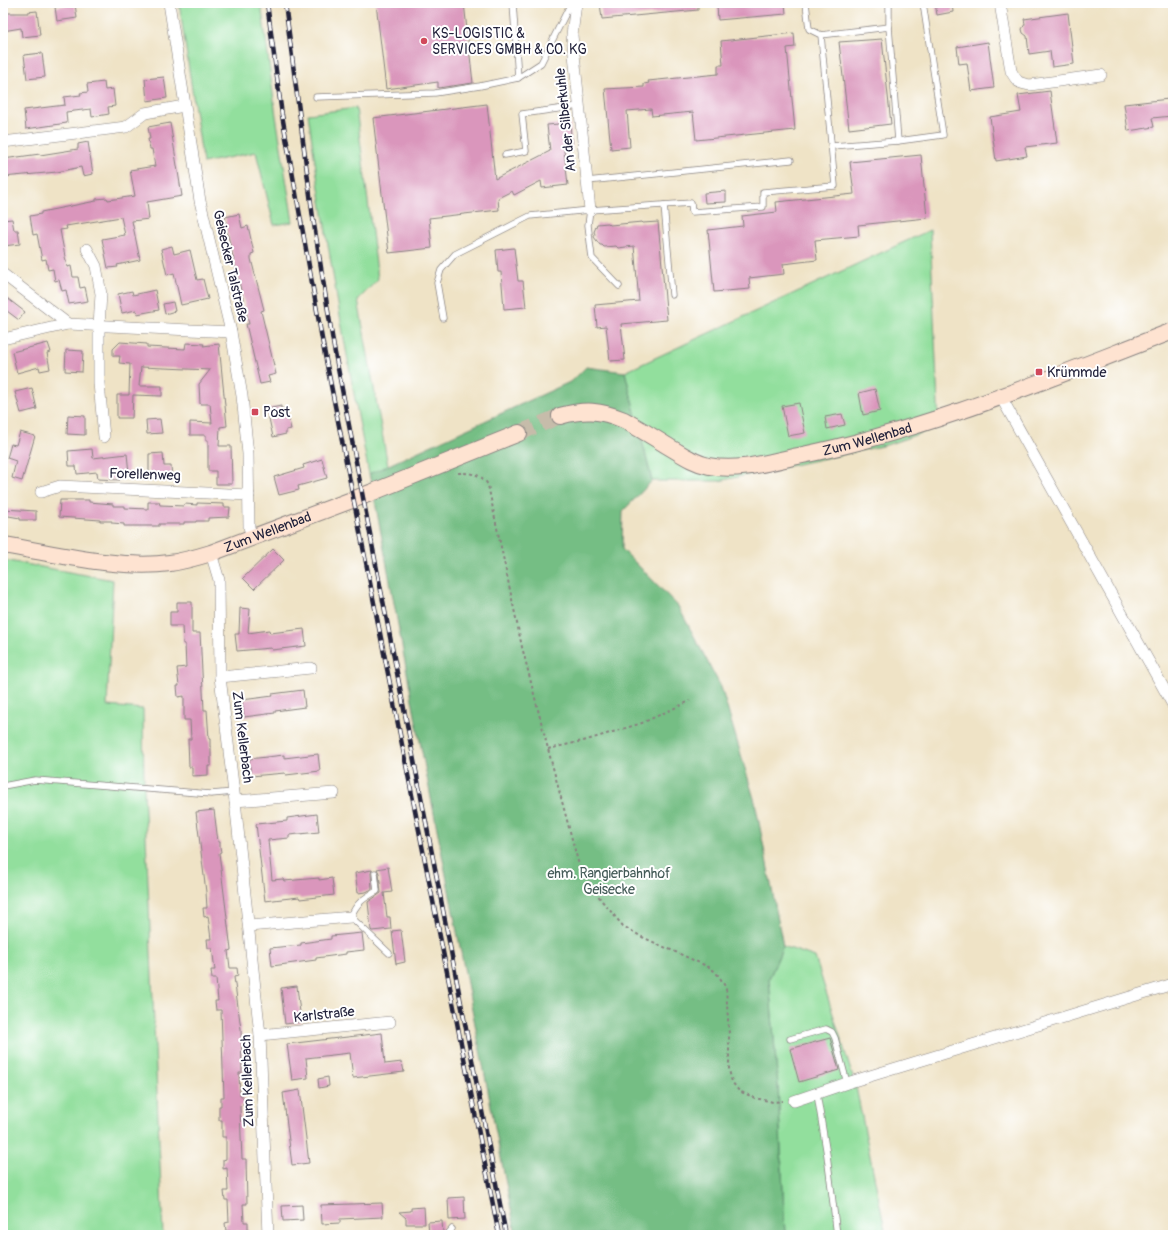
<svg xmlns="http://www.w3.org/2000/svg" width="1176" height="1238" font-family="Pangolin,sans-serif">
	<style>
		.green { fill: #92df9d; stroke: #5a806c }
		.forest { fill: #75be84; stroke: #4c7060 }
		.building { fill: #da96bc }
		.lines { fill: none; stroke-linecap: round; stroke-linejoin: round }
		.secondary-tunnel { stroke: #c6bcaa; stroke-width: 16; stroke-dasharray: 16 8; stroke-linecap: butt }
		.service-casing { stroke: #888280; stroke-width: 7 }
		.minor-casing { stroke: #888280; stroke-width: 12 }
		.secondary-casing { stroke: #888280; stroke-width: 18 }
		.path { stroke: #888280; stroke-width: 2; stroke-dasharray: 3 3; stroke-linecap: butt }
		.service { stroke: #fff; stroke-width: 5.5 }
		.minor { stroke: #fff; stroke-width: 11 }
		.secondary { stroke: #fee3d1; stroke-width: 16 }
		.rail-casing { stroke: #22223b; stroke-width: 4.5 }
		.rail { stroke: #fff; stroke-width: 3; stroke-dasharray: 9; stroke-linecap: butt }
		.poi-dot { fill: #d1495b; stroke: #fff; stroke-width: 1.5 }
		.labels { text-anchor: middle; stroke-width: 4; stroke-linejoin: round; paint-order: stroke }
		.poi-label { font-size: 14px; fill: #22223b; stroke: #fff; text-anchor: start }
		.street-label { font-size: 14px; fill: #22223b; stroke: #fff }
		.park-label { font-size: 14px; fill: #445b58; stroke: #fff }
	</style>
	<rect width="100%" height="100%" fill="#fff"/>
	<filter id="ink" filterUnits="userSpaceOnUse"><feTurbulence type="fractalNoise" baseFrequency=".025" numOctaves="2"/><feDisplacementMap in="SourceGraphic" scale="8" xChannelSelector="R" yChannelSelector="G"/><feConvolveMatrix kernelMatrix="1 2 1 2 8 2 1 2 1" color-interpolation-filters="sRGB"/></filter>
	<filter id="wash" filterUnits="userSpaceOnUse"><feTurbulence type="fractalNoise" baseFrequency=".012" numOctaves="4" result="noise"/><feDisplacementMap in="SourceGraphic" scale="16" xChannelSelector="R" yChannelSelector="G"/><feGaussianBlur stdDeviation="0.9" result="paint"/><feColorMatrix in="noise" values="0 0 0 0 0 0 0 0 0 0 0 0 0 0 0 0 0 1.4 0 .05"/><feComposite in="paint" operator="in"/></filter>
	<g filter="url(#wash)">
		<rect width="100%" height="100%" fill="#efe3c6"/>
		<!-- green -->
		<g class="green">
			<polygon points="179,3 261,3 276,116 293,222 274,225 256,152 203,163"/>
			<path d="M356 108 378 279 358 300 388 466 369 474C346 354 325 234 308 114Z"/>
			<polygon points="930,230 939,427 886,445 719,481 652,481 625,372"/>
			<polygon points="3,560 113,580 107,706 143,709 144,789 163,1235 3,1235"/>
			<polygon points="783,946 815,957 856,1087 886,1235 785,1235 778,1086 769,979"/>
		</g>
		<!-- forest -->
		<polygon class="forest" points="586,367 625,372 652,481 623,511 622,549 678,606 721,687 755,802 783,946 769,979 778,1086 785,1235 516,1235 416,721 374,496 369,474 572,381"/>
		<g id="blocks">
			<!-- building -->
			<g class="building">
				<polygon points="376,3 464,3 473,83 438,88 438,82 386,89"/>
				<polygon points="600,3 698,3 698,10 602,19"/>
				<polygon points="732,3 785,3 786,14 718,20 717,5"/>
				<polygon points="935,3 952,3 953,12 937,15"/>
				<polygon points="75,4 77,18 57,21 55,7"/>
				<polygon points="37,11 40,35 22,37 21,28 3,31 3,13 28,13 28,12"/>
				<polygon points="1068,13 1074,64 1052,67 1050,51 1029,54 1027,36 1023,33 1022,29 1025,24 1024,19"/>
				<polygon points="794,33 795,47 787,48 795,130 696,140 693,112 652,116 651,109 627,111 630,147 611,149 605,89 644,87 644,84 649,83 648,81 718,74 718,65 723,65 721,41"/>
				<polygon points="882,39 891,124 849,129 839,42"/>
				<polygon points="988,42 994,88 971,91 967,63 959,64 957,47"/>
				<polygon points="42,53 45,77 27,79 24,55"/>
				<polygon points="164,77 167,98 147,101 145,79"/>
				<polygon points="104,82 105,90 113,89 115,106 108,107 109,114 92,117 91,109 66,112 67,123 26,129 24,110 65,105 64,97 81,95 80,93 88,92 87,84"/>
				<polygon points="1050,91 1057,143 1025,147 1027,156 996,161 990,117 1021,112 1018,95"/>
				<polygon points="1169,99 1172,116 1152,118 1154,127 1128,131 1124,104"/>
				<polygon points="487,104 495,179 550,151 547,125 570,123 572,149 564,150 568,185 542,188 541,181 514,195 512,191 498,198 499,210 429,218 432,248 389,253 373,118"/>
				<polygon points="170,123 182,196 147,202 149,219 132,221 140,260 117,265 118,267 108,268 102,239 125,235 121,217 66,226 67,229 60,230 67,267 71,266 73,277 78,277 80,288 85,287 88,301 69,304 66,290 62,291 59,280 55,281 53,269 48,270 46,259 42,260 37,234 33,235 30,216 41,214 41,212 96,201 96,199 107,198 108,200 135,196 130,170 155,166 152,149 150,149 148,139 150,139 148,127"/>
				<polygon points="88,142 93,174 83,176 81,167 57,172 3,177 3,159 40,154 40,155 78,149 78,144"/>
				<polygon points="921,155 927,218 858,225 859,236 815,240 817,260 783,264 784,274 749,278 750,289 714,292 708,230 743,226 742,216 777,212 776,202 854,194 850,162"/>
				<polygon points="726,191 726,202 705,203 704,193"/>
				<polygon points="239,214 242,228 248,226 254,253 251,254 251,259 264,310 261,311 276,374 268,376 270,382 260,384 246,324 249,324 225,223 226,223 225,217"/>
				<polygon points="12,219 14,230 18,230 20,244 3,246 3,220"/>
				<polygon points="642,222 643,223 658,222 667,320 621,324 625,360 610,361 606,326 597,327 595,305 639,301 634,246 618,248 616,246 604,247 602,245 600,245 594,237 595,234 594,232 597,224 608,223 610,225"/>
				<polygon points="172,246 174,254 190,250 197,280 203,279 208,299 181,305 174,273 167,275 161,249"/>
				<polygon points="514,248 518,281 523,281 526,307 504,309 501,272 498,272 496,250"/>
				<polygon points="155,290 159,310 137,314 136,310 122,313 118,294 132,291 133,295"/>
				<polygon points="3,295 25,312 19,320 3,308"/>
				<polygon points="173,302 175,311 165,314 163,304"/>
				<polygon points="120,342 147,344 147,347 185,349 186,343 204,344 203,346 219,344 227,426 220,427 219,446 231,446 232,484 216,484 216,471 208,471 208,440 206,440 206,435 190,435 190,422 212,423 210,404 200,404 199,384 210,370 141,367 139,386 162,386 162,396 133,395 132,418 117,418 117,395 129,395 130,364 119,363 120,356 113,356 113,349"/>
				<polygon points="48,343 51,352 47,353 50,369 40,371 39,367 17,373 12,352"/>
				<polygon points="66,350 83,351 82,372 65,371"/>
				<polygon points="32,388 37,409 21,413 15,392"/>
				<polygon points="875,389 880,411 863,415 859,393"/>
				<polygon points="799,403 805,433 788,436 782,406"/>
				<polygon points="281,406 281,409 286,408 291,429 286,430 286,434 273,437 267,409"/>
				<polygon points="842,414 845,425 827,429 825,417"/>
				<polygon points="68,415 85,416 85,435 67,434"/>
				<polygon points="160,419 162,433 147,434 146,420"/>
				<polygon points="20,432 35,436 22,481 12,478 16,461 7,458 11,444 16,445"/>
				<polygon points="92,449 93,458 127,454 129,473 119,474 120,480 98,479 97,472 77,474 76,466 69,466 68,451"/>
				<polygon points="163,453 164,466 171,466 172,477 149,479 149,454"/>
				<polygon points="322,459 327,478 298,486 299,490 279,495 274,477 304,468 303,465"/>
				<polygon points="60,500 89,500 89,502 113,504 113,506 125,506 125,508 148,509 148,502 159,502 160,505 184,506 185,504 197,505 197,503 224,504 224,507 230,507 229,517 208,518 208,521 196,521 196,522 184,522 184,524 159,524 159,526 124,526 124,524 112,523 112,521 100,521 100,520 59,517"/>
				<polygon points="3,509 36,511 36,520 20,520 20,518 3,515"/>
				<polygon points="273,549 284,560 254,589 243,578"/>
				<polygon points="177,602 192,602 192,633 200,633 204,710 207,710 209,739 210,739 210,747 211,747 211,766 208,766 208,775 192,776 192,767 189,767 188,739 191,739 190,720 184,720 184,696 178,697 177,686 179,686 177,668 186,667 185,644 183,644 182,626 170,626 170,612 177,612"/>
				<polygon points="240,608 250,609 248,633 269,630 270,633 304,629 306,646 272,650 271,648 237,651 235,634 239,634"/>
				<polygon points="303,690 305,707 275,711 275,713 244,717 242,700 273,696 272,694"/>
				<polygon points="318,754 320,771 286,775 285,773 251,776 249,759 284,755 284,758"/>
				<polygon points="214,810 218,842 220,842 220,847 221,852 219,853 231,950 228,951 230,968 237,968 238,976 234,977 241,1029 242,1073 239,1073 240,1096 243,1096 244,1105 240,1106 241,1136 242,1159 246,1159 247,1204 243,1204 244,1222 248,1222 248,1235 239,1235 239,1231 226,1231 225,1223 229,1222 228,1200 225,1200 224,1191 228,1191 227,1168 223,1169 223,1160 226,1159 226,1137 222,1137 222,1120 219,1120 219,1106 221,1106 221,1097 224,1097 221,1010 216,1010 215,1001 218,1001 216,979 212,979 211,970 215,970 212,948 208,948 207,939 211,939 208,916 204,917 203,908 207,908 206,892 196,812"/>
				<polygon points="317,814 319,832 289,835 289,838 268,840 272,880 283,879 284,881 319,878 319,880 332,878 334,895 300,899 299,897 265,901 256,824 287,821 287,818"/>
				<polygon points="388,867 392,892 384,893 387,917 390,917 391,929 372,931 371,930 368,902 381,893 379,873 377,869"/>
				<polygon points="372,870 371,873 372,889 366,892 358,893 355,873"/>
				<polygon points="401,930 405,962 396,964 392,931"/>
				<polygon points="362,933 364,950 346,952 346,954 316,958 316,960 272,966 270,948 301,945 301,943 331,939 331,936"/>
				<polygon points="297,986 301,1022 285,1024 281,988"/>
				<polygon points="382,1033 385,1064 402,1062 404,1072 353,1078 350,1053 306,1058 308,1078 292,1080 287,1044"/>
				<polygon points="830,1038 839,1070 799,1082 790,1049"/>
				<polygon points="328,1077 329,1086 319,1088 318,1079"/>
				<polygon points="300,1090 309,1163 292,1165 283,1093"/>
				<polygon points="464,1197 465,1219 449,1220 448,1198"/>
				<polygon points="382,1203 383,1217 340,1219 340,1223 322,1224 321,1205"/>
				<polygon points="302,1205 303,1220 283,1221 282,1206"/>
				<polygon points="424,1207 425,1224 406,1224 406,1218 399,1212 411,1211 411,1208"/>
				<polygon points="442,1221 443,1233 429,1234 428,1222"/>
			</g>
		</g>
	</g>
	<g filter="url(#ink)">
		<use href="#blocks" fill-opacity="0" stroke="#888280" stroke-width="1"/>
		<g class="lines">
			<!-- secondary-tunnel -->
			<polyline class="secondary-tunnel" points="519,433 560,416"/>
			<!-- service casing -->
			<g class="service-casing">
				<g id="service">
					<polyline points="513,3 518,78"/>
					<polyline points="889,27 889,3"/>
					<polyline points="821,35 889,27 898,141"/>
					<polyline points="316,97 435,93 480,86 518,78 541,63 571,3"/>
					<polyline points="832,146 898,141 943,135 923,3"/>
					<polyline points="505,155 526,151 522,114 579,106"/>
					<polyline points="587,181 791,160"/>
					<polyline points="664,205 672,295"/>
					<polyline points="590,210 588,225 592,258 619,286"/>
					<polyline points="443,318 437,283 441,270 455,254 530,216 590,210 691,203 692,212 763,207 763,192 835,186 821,35 809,29 806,3"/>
					<polyline points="3,786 35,780 211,794 234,792"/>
					<path d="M375 873 377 891C364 898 356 903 351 917L389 953"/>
					<polyline points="790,1039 826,1029 832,1032 835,1038 847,1083"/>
					<polyline points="817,1094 827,1155 837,1235"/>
					<polyline points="447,1235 452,1229"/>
				</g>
			</g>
			<!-- minor casing -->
			<g class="minor-casing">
				<g id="minor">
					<polyline points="169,3 200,201 231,332 242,396 248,454 249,527 252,537"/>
					<polyline points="576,3 572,35 590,210"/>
					<path d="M1000 3 1011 71C1017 82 1018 83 1030 85L1101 75"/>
					<polyline points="3,142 126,127 145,113 184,106"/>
					<polyline points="87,249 96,266 101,294 99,326 99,383 104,437"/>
					<polyline points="3,274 68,324 231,332"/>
					<polyline points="3,339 68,324"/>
					<polyline points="1001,397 1173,705"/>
					<polyline points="41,492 60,486 249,495"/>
					<polyline points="211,553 219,580 220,677 235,801 260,1035 268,1235"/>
					<polyline points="220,677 311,668"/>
					<polyline points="235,801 334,793"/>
					<polyline points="249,926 351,917"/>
					<polyline points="260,1035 390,1022"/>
					<polyline points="794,1101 847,1083 1173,984"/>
				</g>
			</g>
			<!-- secondary casing -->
			<g class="secondary-casing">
				<g id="secondary">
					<path id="s1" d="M560 416C585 409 600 410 624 420 638 428 652 436 666 445 680 453 693 463 709 466 738 472 770 462 798 456 928 430 1050 378 1173 331"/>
					<path id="s2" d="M3 545C54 553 118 570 170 563 184 561 198 557 211 553L373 492 519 433"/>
				</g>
			</g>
			<!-- path -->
			<g class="path">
				<path d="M458 473C471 473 481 473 488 485L522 647 548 749 580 869 602 901 623 926 642 937 711 968 719 976 726 988 729 1035V1070L732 1082 739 1091 755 1098 773 1102 783 1101"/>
				<polyline points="548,749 587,740 642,723 690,701"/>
			</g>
			<!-- service -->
			<use href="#service" class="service"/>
			<!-- minor -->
			<use href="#minor" class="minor"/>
			<!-- secondary -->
			<use href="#secondary" class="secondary"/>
			<!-- rail casing -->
			<g class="rail-casing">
				<g id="rail">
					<polyline points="267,3 282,115 324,350 499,1235"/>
					<polyline points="285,3 313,218 334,348 506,1235"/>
				</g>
			</g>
			<!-- rail -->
			<use href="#rail" class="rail"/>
		</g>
	</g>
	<!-- markers -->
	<g class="poi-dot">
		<circle cx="424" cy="41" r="4"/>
		<rect x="1035" y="368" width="8" height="8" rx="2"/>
		<rect x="251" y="408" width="8" height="8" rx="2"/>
	</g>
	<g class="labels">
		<!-- poi labels -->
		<g class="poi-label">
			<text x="432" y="38">KS-LOGISTIC &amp;<tspan x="432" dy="16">SERVICES GMBH &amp; CO. KG</tspan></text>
			<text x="1047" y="377">Krümmde</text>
			<text x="263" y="417">Post</text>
		</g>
		<!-- street labels -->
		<g class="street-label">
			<text transform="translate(565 120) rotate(-96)" y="5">An der Silberkuhle</text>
			<text transform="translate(231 266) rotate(77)" y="5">Geisecker Talstraße</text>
			<text dy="5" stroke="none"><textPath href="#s1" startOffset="324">Zum Wellenbad</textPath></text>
			<text transform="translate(145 474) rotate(2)" y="5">Forellenweg</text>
			<text dy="5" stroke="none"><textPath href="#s2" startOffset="271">Zum Wellenbad</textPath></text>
			<text transform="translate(243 737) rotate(83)" y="5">Zum Kellerbach</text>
			<text transform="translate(324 1014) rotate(-6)" y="5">Karlstraße</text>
			<text transform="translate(247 1081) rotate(-92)" y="5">Zum Kellerbach</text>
		</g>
		<!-- park labels -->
		<g class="park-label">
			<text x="609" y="878">ehm. Rangierbahnhof<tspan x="609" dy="16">Geisecke</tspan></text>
		</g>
	</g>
	<!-- margin -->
	<rect width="1176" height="1238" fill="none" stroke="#fff" stroke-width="16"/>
</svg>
